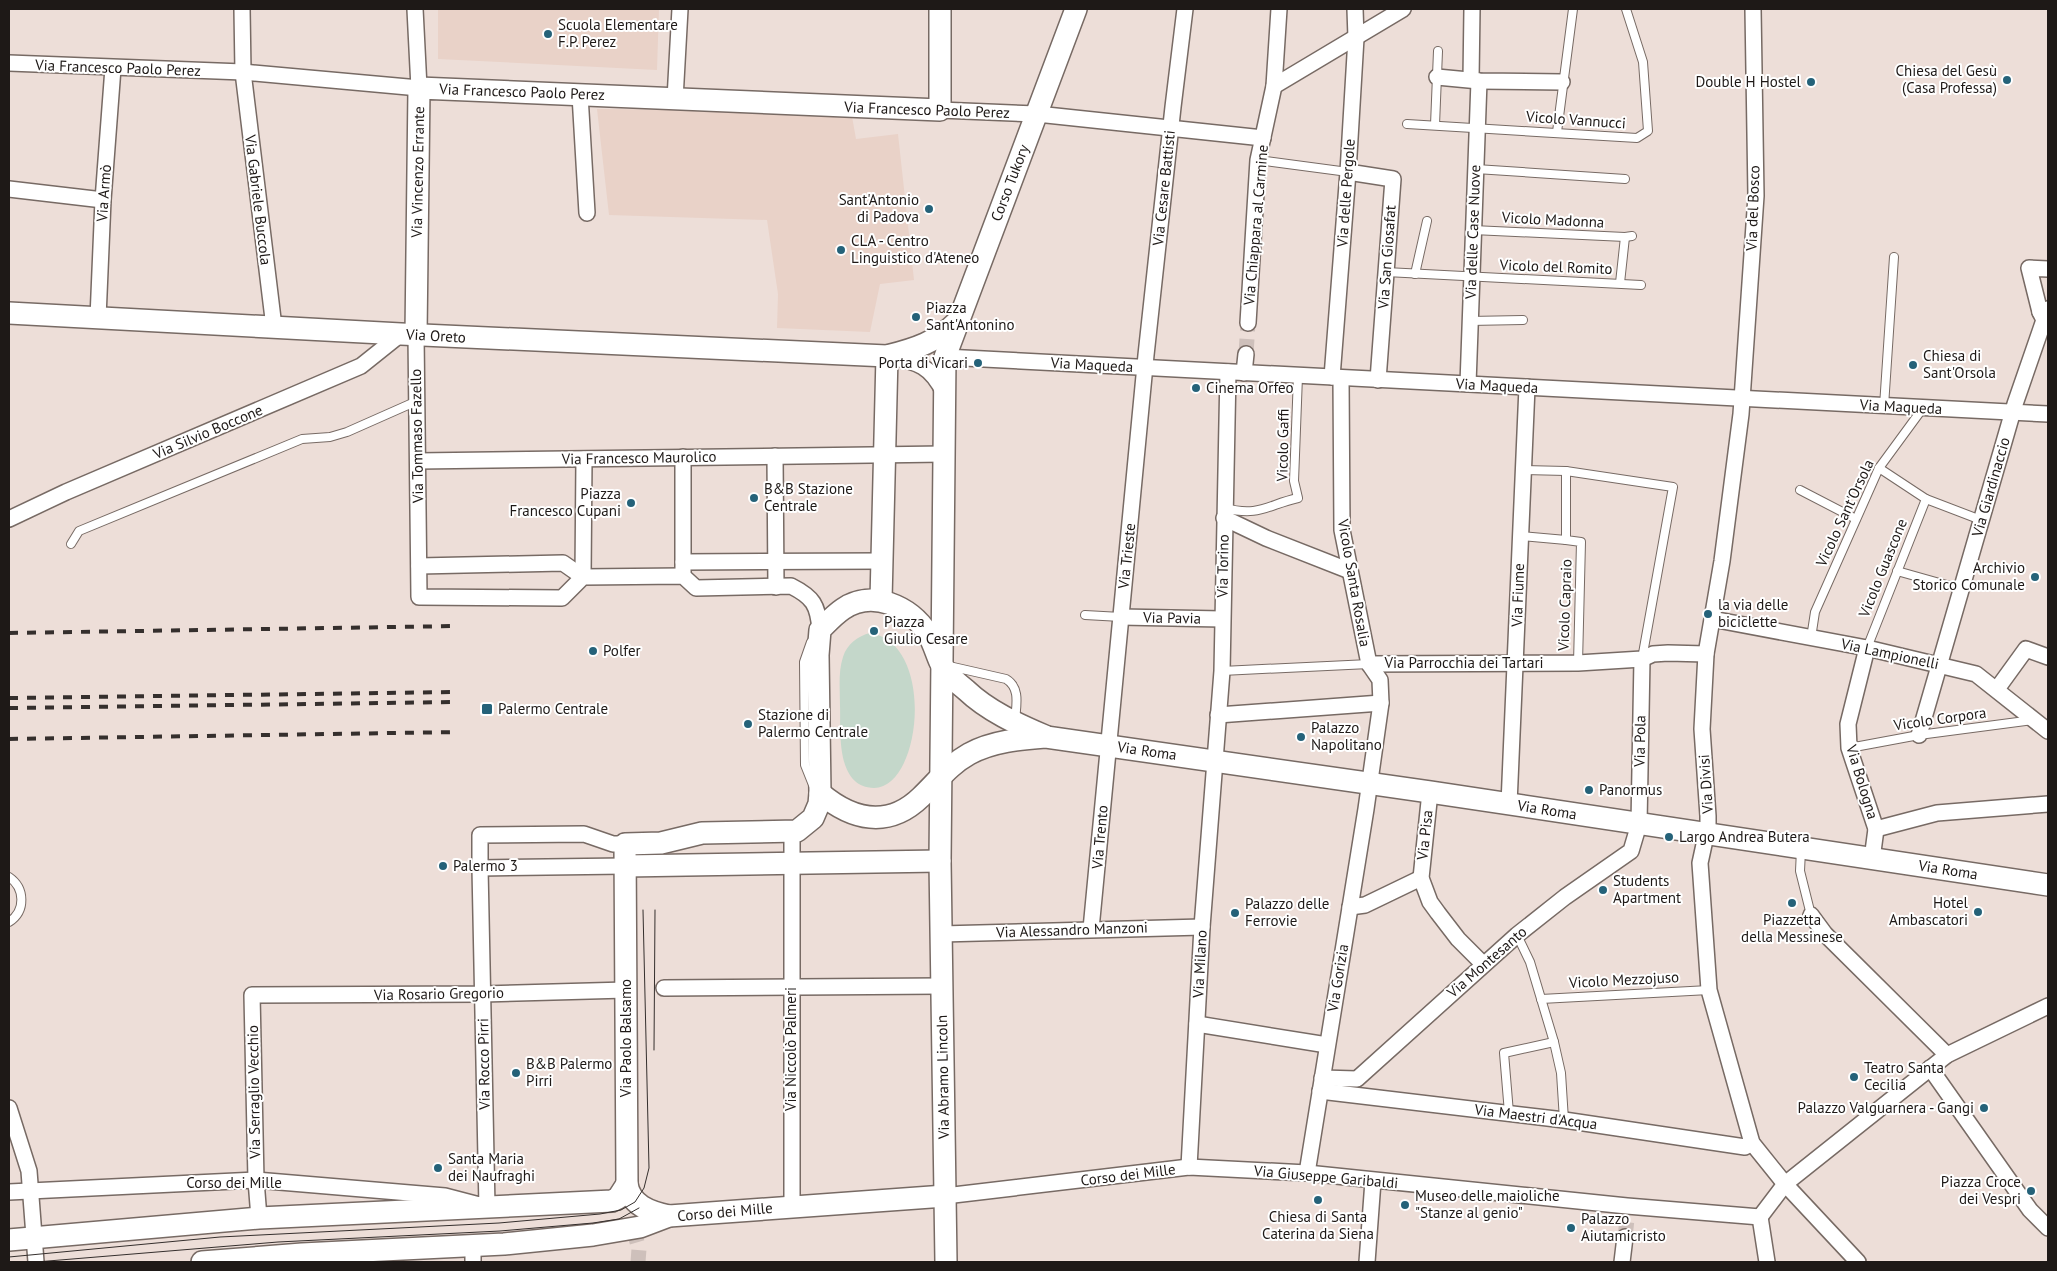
<svg xmlns="http://www.w3.org/2000/svg" width="2057" height="1271" font-family="'PT Sans',sans-serif">
	<style>
		.built { fill: #e9d2c8 }
		.green { fill: #c4d7ca }
		.lines { fill: none; stroke-linecap: round; stroke-linejoin: round }
		.street-tunnel { stroke: #cec0bb; stroke-width: 15; stroke-dasharray: 15 8; stroke-linecap: butt }
		.lane-casing { stroke: #776a64; stroke-width: 10 }
		.street-casing { stroke: #776a64; stroke-width: 18 }
		.secondary-casing { stroke: #776a64; stroke-width: 24 }
		.lane { stroke: #fff; stroke-width: 8 }
		.street { stroke: #fff; stroke-width: 15 }
		.secondary { stroke: #fff; stroke-width: 21 }
		.tram { stroke: #352f2d; stroke-width: 1 }
		.rail { stroke: #352f2d; stroke-width: 4; stroke-dasharray: 9 9; stroke-linecap: butt }
		.poi-dot { fill: #256279; stroke: #fff; stroke-width: 2 }
		.labels { text-anchor: middle; stroke-width: 4; stroke-linejoin: round; paint-order: stroke }
		.poi-label { font-size: 15px; fill: #1e1917; stroke: #fff; text-anchor: start }
		.street-label { font-size: 15px; fill: #1e1917; stroke: #fff }
	</style>
	<rect width="100%" height="100%" fill="#edded8"/>
	<!-- built -->
	<g class="built">
		<polygon points="438,9 659,9 657,70 438,59"/>
		<polygon points="597,109 851,111 856,139 898,134 914,280 880,284 870,332 777,328 778,294 767,220 609,215"/>
	</g>
	<!-- green -->
	<path class="green" d="M870 633C936 643 922 788 874 788 835 787 841 731 840 706 840 690 838 672 843 657 847 644 858 636 870 633Z"/>
	<g class="lines">
		<!-- street-tunnel -->
		<g class="street-tunnel">
			<polyline points="1246,354 1248,323"/>
			<polyline points="633,1228 639,1249 638,1262"/>
			<polyline points="1625,1237 1627,1219"/>
		</g>
		<!-- lane casing -->
		<g class="lane-casing">
			<g id="lane">
				<polyline points="1407,124 1637,138 1648,131 1643,62 1626,9"/>
				<polyline points="1435,125 1438,51"/>
				<polyline points="1557,132 1573,9"/>
				<polyline points="1258,160 1348,172"/>
				<polyline points="1476,169 1625,179"/>
				<polyline points="1473,230 1625,237 1632,236"/>
				<polyline points="1386,272 1641,285"/>
				<polyline points="1415,274 1427,221"/>
				<polyline points="1620,283 1625,237"/>
				<polyline points="1469,321 1523,320"/>
				<polyline points="1884,406 1894,257"/>
				<polyline points="1879,468 1926,499 1981,520"/>
				<polyline points="1524,470 1566,471 1673,487 1642,659"/>
				<polyline points="1566,471 1566,540 1581,542 1578,663"/>
				<polyline points="1800,490 1856,519"/>
				<path d="M1224 508C1260 517 1267 505 1298 498L1294 481 1298 376"/>
				<polyline points="1521,536 1566,540"/>
				<polyline points="71,544 79,531 302,439 330,437 347,432 417,401"/>
				<polyline points="1897,571 1961,589"/>
				<polyline points="1085,615 1121,617"/>
				<polyline points="1811,638 1815,612 1879,468 1923,408"/>
				<polyline points="811,642 804,662 805,765 813,785"/>
				<polyline points="1867,648 1926,499"/>
				<path d="M949 666 1006 679C1021 688 1016 706 1015 721"/>
				<polyline points="1222,671 1369,664"/>
				<polyline points="1849,748 1919,735 2033,720"/>
				<polyline points="1801,850 1800,871 1811,915"/>
				<path d="M9 877C25 888 26 911 9 922"/>
				<polyline points="1517,935 1530,962 1554,1042 1561,1073 1564,1120"/>
				<polyline points="1541,999 1709,990"/>
				<polyline points="1509,1113 1504,1053 1554,1042"/>
			</g>
		</g>
		<!-- street casing -->
		<g class="street-casing">
			<g id="street">
				<polyline points="242,9 243,72 274,327"/>
				<polyline points="1753,9 1756,196 1741,414 1722,561 1706,654 1702,729 1708,816 1708,826 1700,863 1709,990 1752,1143 1785,1184 1858,1262"/>
				<polyline points="9,63 243,72 419,88 415,9"/>
				<polyline points="1437,77 1479,81 1562,82"/>
				<polyline points="1471,79 1472,9"/>
				<polyline points="1274,86 1403,9"/>
				<polyline points="580,95 587,213"/>
				<polyline points="675,99 680,9"/>
				<polyline points="940,110 1037,114 1263,138"/>
				<polyline points="1348,172 1393,179 1378,380"/>
				<polyline points="9,189 103,200"/>
				<polyline points="2048,269 2029,268 2040,312 2048,309"/>
				<polyline points="98,318 103,200 113,68"/>
				<polyline points="1248,323 1258,160 1274,86 1279,9"/>
				<path d="M416 335 419 597 562 598 583 577 683 576 696 588 791 586C813 597 818 605 820 630"/>
				<path d="M890 357C918 362 931 366 944 393"/>
				<polyline points="945,357 2048,414"/>
				<polyline points="1244,373 1246,354"/>
				<polyline points="1332,377 1348,172 1356,38 1355,9"/>
				<polyline points="1468,384 1479,81"/>
				<polyline points="775,456 776,587"/>
				<polyline points="683,457 683,572"/>
				<polyline points="418,461 944,454"/>
				<polyline points="1224,518 1266,538 1350,571"/>
				<polyline points="9,519 66,492 361,366 401,334"/>
				<polyline points="683,562 882,561"/>
				<polyline points="419,566 563,563 583,577"/>
				<polyline points="583,577 584,459"/>
				<polyline points="1121,617 1222,619"/>
				<polyline points="1712,619 1867,648 1976,674 2048,731"/>
				<polyline points="1867,648 1848,724 1849,748 1876,829 1872,859"/>
				<polyline points="1369,664 1578,663 1642,659 1653,654 1668,653 1706,654"/>
				<polyline points="1997,689 2026,649 2048,657"/>
				<polyline points="1218,715 1381,703"/>
				<polyline points="1919,735 2015,404 2044,320 2040,312 2048,309"/>
				<polyline points="1430,792 1421,878 1430,902 1438,913 1458,939 1483,964"/>
				<polyline points="1509,804 1527,387"/>
				<polyline points="1876,829 1937,813 2048,804"/>
				<polyline points="625,844 613,844 584,834 480,835 480,868 625,866"/>
				<polyline points="1350,907 1365,905 1421,878"/>
				<polyline points="1811,915 1825,934 1947,1055"/>
				<polyline points="1091,929 1146,355 1173,107 1185,9"/>
				<polyline points="941,934 1202,927"/>
				<polyline points="664,988 942,986"/>
				<polyline points="1197,1024 1327,1045"/>
				<polyline points="1930,1068 2030,1210 2048,1228"/>
				<polyline points="1322,1078 1357,1079 1517,935 1565,897 1631,851 1639,824 1642,659"/>
				<polyline points="1320,1091 1564,1120 1745,1147 1752,1143"/>
				<polyline points="9,1108 29,1171 36,1262"/>
				<polyline points="1189,1167 1202,927 1222,671 1228,372"/>
				<polyline points="1307,1173 1366,809 1381,703 1380,680 1369,664 1342,530 1341,378"/>
				<polyline points="9,1192 256,1180 445,1196 487,1207 480,868"/>
				<polyline points="945,1196 1189,1167 1307,1173 1627,1206 1760,1217"/>
				<polyline points="792,1207 792,832"/>
				<polyline points="1760,1217 1785,1184 1947,1055 2048,1006"/>
				<polyline points="1760,1217 1767,1262"/>
				<polyline points="259,1218 256,1180 252,995 483,994 626,990"/>
				<polyline points="473,1246 473,1262"/>
				<polyline points="1367,1262 1373,1181"/>
				<polyline points="1622,1262 1625,1237"/>
			</g>
		</g>
		<!-- secondary casing -->
		<g class="secondary-casing">
			<g id="secondary">
				<path d="M9 313 401 334 887 356C915 349 937 342 958 321"/>
				<polyline points="416,335 419,88 940,110 940,9"/>
				<polyline points="881,600 887,356"/>
				<path d="M820 793C852 820 888 829 921 797 937 782 949 765 969 754 993 741 1020 739 1046 737L1430 792 2048 885"/>
				<polyline points="625,866 940,861"/>
				<path d="M669 1216C650 1212 630 1205 627 1184L625 844 661 843 702 833 797 831 813 818 819 804 820 793 818 655 820 630C827 623 834 615 843 609 872 589 910 606 928 634 933 642 936 653 940 662 945 672 957 683 966 690 988 711 1017 724 1045 736"/>
				<polyline points="9,1240 259,1218 612,1201 618,1198 627,1184"/>
				<polyline points="202,1262 302,1254 504,1244 593,1235 640,1227 669,1216 945,1196"/>
				<polyline points="946,1262 940,861 945,357 1076,9"/>
			</g>
		</g>
		<!-- lane -->
		<use href="#lane" class="lane"/>
		<!-- street -->
		<use href="#street" class="street"/>
		<!-- secondary -->
		<use href="#secondary" class="secondary"/>
		<!-- tram -->
		<g class="tram">
			<polyline points="654,1050 655,910"/>
			<polyline points="9,1257 220,1237 499,1223 600,1214 621,1210 635,1202 644,1188 649,1168 643,910"/>
			<polyline points="36,1262 278,1242 500,1231 593,1223 619,1219 639,1208"/>
		</g>
		<!-- rail -->
		<g class="rail">
			<polyline points="9,633 457,626"/>
			<polyline points="9,698 458,692"/>
			<polyline points="9,708 458,702"/>
			<polyline points="9,739 458,732"/>
		</g>
	</g>
	<!-- markers -->
	<g class="poi-dot">
		<circle cx="548" cy="34" r="5"/>
		<circle cx="2007" cy="80" r="5"/>
		<circle cx="1811" cy="82" r="5"/>
		<circle cx="929" cy="209" r="5"/>
		<circle cx="841" cy="250" r="5"/>
		<circle cx="916" cy="317" r="5"/>
		<circle cx="978" cy="363" r="5"/>
		<circle cx="1913" cy="365" r="5"/>
		<circle cx="1196" cy="388" r="5"/>
		<circle cx="754" cy="498" r="5"/>
		<circle cx="631" cy="503" r="5"/>
		<circle cx="2035" cy="577" r="5"/>
		<circle cx="1708" cy="614" r="5"/>
		<circle cx="874" cy="631" r="5"/>
		<circle cx="593" cy="651" r="5"/>
		<rect x="481" y="703" width="12" height="12" rx="2.5"/>
		<circle cx="748" cy="724" r="5"/>
		<circle cx="1301" cy="737" r="5"/>
		<circle cx="1589" cy="790" r="5"/>
		<circle cx="1669" cy="837" r="5"/>
		<circle cx="443" cy="866" r="5"/>
		<circle cx="1603" cy="890" r="5"/>
		<circle cx="1792" cy="903" r="5"/>
		<circle cx="1978" cy="912" r="5"/>
		<circle cx="1235" cy="913" r="5"/>
		<circle cx="516" cy="1073" r="5"/>
		<circle cx="1854" cy="1077" r="5"/>
		<circle cx="1984" cy="1108" r="5"/>
		<circle cx="438" cy="1168" r="5"/>
		<circle cx="2031" cy="1191" r="5"/>
		<circle cx="1318" cy="1200" r="5"/>
		<circle cx="1405" cy="1205" r="5"/>
		<circle cx="1571" cy="1228" r="5"/>
	</g>
	<g class="labels">
		<!-- poi labels -->
		<g class="poi-label">
			<text x="558" y="30">Scuola Elementare<tspan x="558" dy="17">F.P. Perez</tspan></text>
			<text x="1997" y="76" text-anchor="end">Chiesa del Gesù<tspan x="1997" dy="17">(Casa Professa)</tspan></text>
			<text x="1801" y="87" text-anchor="end">Double H Hostel</text>
			<text x="919" y="205" text-anchor="end">Sant'Antonio<tspan x="919" dy="17">di Padova</tspan></text>
			<text x="851" y="246">CLA - Centro<tspan x="851" dy="17">Linguistico d'Ateneo</tspan></text>
			<text x="926" y="313">Piazza<tspan x="926" dy="17">Sant'Antonino</tspan></text>
			<text x="1923" y="361">Chiesa di<tspan x="1923" dy="17">Sant'Orsola</tspan></text>
			<text x="968" y="368" text-anchor="end">Porta di Vicari</text>
			<text x="1206" y="393">Cinema Orfeo</text>
			<text x="764" y="494">B&amp;B Stazione<tspan x="764" dy="17">Centrale</tspan></text>
			<text x="621" y="499" text-anchor="end">Piazza<tspan x="621" dy="17">Francesco Cupani</tspan></text>
			<text x="2025" y="573" text-anchor="end">Archivio<tspan x="2025" dy="17">Storico Comunale</tspan></text>
			<text x="1718" y="610">la via delle<tspan x="1718" dy="17">biciclette</tspan></text>
			<text x="884" y="627">Piazza<tspan x="884" dy="17">Giulio Cesare</tspan></text>
			<text x="603" y="656">Polfer</text>
			<text x="498" y="714">Palermo Centrale</text>
			<text x="758" y="720">Stazione di<tspan x="758" dy="17">Palermo Centrale</tspan></text>
			<text x="1311" y="733">Palazzo<tspan x="1311" dy="17">Napolitano</tspan></text>
			<text x="1599" y="795">Panormus</text>
			<text x="1679" y="842">Largo Andrea Butera</text>
			<text x="453" y="871">Palermo 3</text>
			<text x="1613" y="886">Students<tspan x="1613" dy="17">Apartment</tspan></text>
			<text x="1968" y="908" text-anchor="end">Hotel<tspan x="1968" dy="17">Ambascatori</tspan></text>
			<text x="1245" y="909">Palazzo delle<tspan x="1245" dy="17">Ferrovie</tspan></text>
			<text x="1792" y="925" text-anchor="middle">Piazzetta<tspan x="1792" dy="17">della Messinese</tspan></text>
			<text x="526" y="1069">B&amp;B Palermo<tspan x="526" dy="17">Pirri</tspan></text>
			<text x="1864" y="1073">Teatro Santa<tspan x="1864" dy="17">Cecilia</tspan></text>
			<text x="1974" y="1113" text-anchor="end">Palazzo Valguarnera - Gangi</text>
			<text x="448" y="1164">Santa Maria<tspan x="448" dy="17">dei Naufraghi</tspan></text>
			<text x="2021" y="1187" text-anchor="end">Piazza Croce<tspan x="2021" dy="17">dei Vespri</tspan></text>
			<text x="1415" y="1201">Museo delle maioliche<tspan x="1415" dy="17">"Stanze al genio"</tspan></text>
			<text x="1318" y="1222" text-anchor="middle">Chiesa di Santa<tspan x="1318" dy="17">Caterina da Siena</tspan></text>
			<text x="1581" y="1224">Palazzo<tspan x="1581" dy="17">Aiutamicristo</tspan></text>
		</g>
		<!-- street labels -->
		<g class="street-label">
			<text transform="translate(118 68) rotate(2)" y="5">Via Francesco Paolo Perez</text>
			<text transform="translate(522 92) rotate(2)" y="5">Via Francesco Paolo Perez</text>
			<text transform="translate(927 110) rotate(2)" y="5">Via Francesco Paolo Perez</text>
			<text transform="translate(1576 120) rotate(4)" y="5">Vicolo Vannucci</text>
			<text transform="translate(418 172) rotate(-89)" y="5">Via Vincenzo Errante</text>
			<text transform="translate(1010 183) rotate(-69)" y="5">Corso Tukory</text>
			<text transform="translate(1164 188) rotate(-84)" y="5">Via Cesare Battisti</text>
			<text transform="translate(104 193) rotate(-86)" y="5">Via Armò</text>
			<text transform="translate(1346 193) rotate(-86)" y="5">Via delle Pergole</text>
			<text transform="translate(258 200) rotate(83)" y="5">Via Gabriele Buccola</text>
			<text transform="translate(1753 208) rotate(-88)" y="5">Via del Bosco</text>
			<text transform="translate(1553 220) rotate(3)" y="5">Vicolo Madonna</text>
			<text transform="translate(1256 225) rotate(-85)" y="5">Via Chiappara al Carmine</text>
			<text transform="translate(1473 232) rotate(-88)" y="5">Via delle Case Nuove</text>
			<text transform="translate(1387 257) rotate(-86)" y="5">Via San Giosafat</text>
			<text transform="translate(1556 267) rotate(2)" y="5">Vicolo del Romito</text>
			<text transform="translate(436 336) rotate(3)" y="5">Via Oreto</text>
			<text transform="translate(1092 365) rotate(3)" y="5">Via Maqueda</text>
			<text transform="translate(1497 386) rotate(3)" y="5">Via Maqueda</text>
			<text transform="translate(1901 407) rotate(3)" y="5">Via Maqueda</text>
			<text transform="translate(208 432) rotate(-23)" y="5">Via Silvio Boccone</text>
			<text transform="translate(417 436) rotate(-91)" y="5">Via Tommaso Fazello</text>
			<text transform="translate(1283 445) rotate(-89)" y="5">Vicolo Gaffi</text>
			<text transform="translate(639 458) rotate(-1)" y="5">Via Francesco Maurolico</text>
			<text transform="translate(1991 487) rotate(-74)" y="5">Via Giardinaccio</text>
			<text transform="translate(1845 513) rotate(-65)" y="5">Vicolo Sant'Orsola</text>
			<text transform="translate(1127 556) rotate(-84)" y="5">Via Trieste</text>
			<text transform="translate(1223 566) rotate(-89)" y="5">Via Torino</text>
			<text transform="translate(1883 568) rotate(-68)" y="5">Vicolo Guascone</text>
			<text transform="translate(1354 583) rotate(80)" y="5">Vicolo Santa Rosalia</text>
			<text transform="translate(1518 595) rotate(-88)" y="5">Via Fiume</text>
			<text transform="translate(1565 605) rotate(-88)" y="5">Vicolo Capraio</text>
			<text transform="translate(1172 618) rotate(1)" y="5">Via Pavia</text>
			<text transform="translate(1890 654) rotate(12)" y="5">Via Lampionelli</text>
			<text x="1464" y="668">Via Parrocchia dei Tartari</text>
			<text transform="translate(1940 719) rotate(-8)" y="5">Vicolo Corpora</text>
			<text transform="translate(1640 741) rotate(-89)" y="5">Via Pola</text>
			<text transform="translate(1147 751) rotate(8)" y="5">Via Roma</text>
			<text transform="translate(1862 782) rotate(73)" y="5">Via Bologna</text>
			<text transform="translate(1706 784) rotate(-94)" y="5">Via Divisi</text>
			<text transform="translate(1547 810) rotate(9)" y="5">Via Roma</text>
			<text transform="translate(1425 835) rotate(-84)" y="5">Via Pisa</text>
			<text transform="translate(1100 837) rotate(-85)" y="5">Via Trento</text>
			<text transform="translate(1948 870) rotate(9)" y="5">Via Roma</text>
			<text transform="translate(1072 930) rotate(-2)" y="5">Via Alessandro Manzoni</text>
			<text transform="translate(1487 962) rotate(-41)" y="5">Via Montesanto</text>
			<text transform="translate(1200 964) rotate(-87)" y="5">Via Milano</text>
			<text transform="translate(1338 978) rotate(-81)" y="5">Via Gorizia</text>
			<text transform="translate(1624 980) rotate(-3)" y="5">Vicolo Mezzojuso</text>
			<text transform="translate(439 994) rotate(-1)" y="5">Via Rosario Gregorio</text>
			<text transform="translate(626 1038) rotate(-90)" y="5">Via Paolo Balsamo</text>
			<text transform="translate(791 1049) rotate(-90)" y="5">Via Niccolò Palmeri</text>
			<text transform="translate(484 1064) rotate(-91)" y="5">Via Rocco Pirri</text>
			<text transform="translate(943 1077) rotate(-91)" y="5">Via Abramo Lincoln</text>
			<text transform="translate(254 1092) rotate(-91)" y="5">Via Serraglio Vecchio</text>
			<text transform="translate(1536 1117) rotate(7)" y="5">Via Maestri d'Acqua</text>
			<text transform="translate(1128 1175) rotate(-7)" y="5">Corso dei Mille</text>
			<text transform="translate(1326 1177) rotate(5)" y="5">Via Giuseppe Garibaldi</text>
			<text x="234" y="1188">Corso dei Mille</text>
			<text transform="translate(725 1212) rotate(-5)" y="5">Corso dei Mille</text>
		</g>
	</g>
	<!-- border -->
	<rect width="2057" height="1271" fill="none" stroke="#1e1917" stroke-width="20"/>
</svg>
